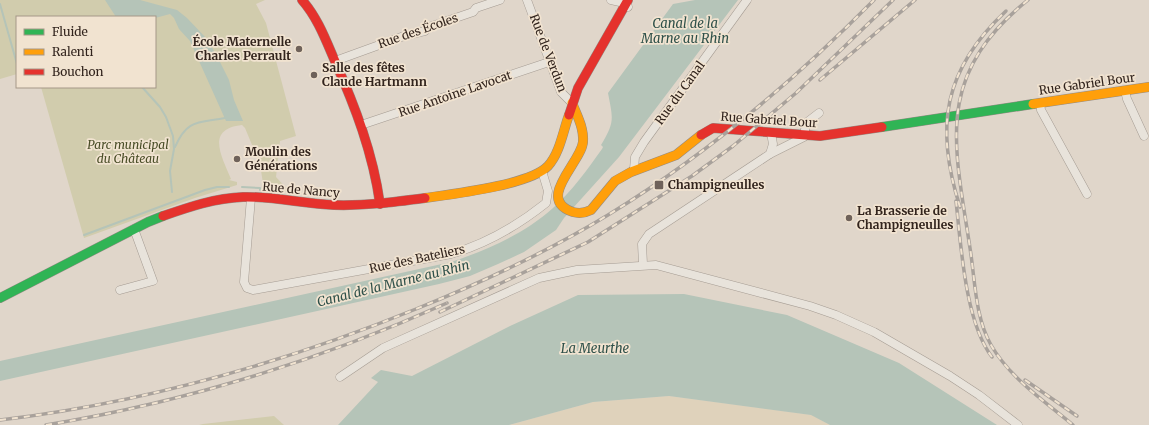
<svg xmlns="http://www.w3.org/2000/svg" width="1149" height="425" font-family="Merriweather,serif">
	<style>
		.farmland { fill: #dfd2bb }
		.green { fill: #d1ccad }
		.water { fill: #b5c4b8 }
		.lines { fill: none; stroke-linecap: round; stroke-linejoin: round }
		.stream { stroke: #b5c4b8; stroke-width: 2 }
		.street-casing { stroke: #a59c93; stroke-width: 9 }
		.fast-casing { stroke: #948b84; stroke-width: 10 }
		.slow-casing { stroke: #948b84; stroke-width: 10 }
		.jam-casing { stroke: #948b84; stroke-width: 10 }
		.street { stroke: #e8e3db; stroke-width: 8 }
		.fast { stroke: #30b455; stroke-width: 9 }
		.slow { stroke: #ff9f0a; stroke-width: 9 }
		.jam { stroke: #e5322d; stroke-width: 9 }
		.rail-casing { stroke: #a8a19b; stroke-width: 3.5 }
		.rail { stroke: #f1e3d0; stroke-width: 2; stroke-dasharray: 6; stroke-linecap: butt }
		.poi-dot { fill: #6f625a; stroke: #f1e3d0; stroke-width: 1.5 }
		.labels { text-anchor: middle; stroke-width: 3.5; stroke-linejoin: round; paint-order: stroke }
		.street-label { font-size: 12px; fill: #32241d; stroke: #f1e3d0 }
		.poi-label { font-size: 12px; font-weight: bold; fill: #32241d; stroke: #f1e3d0; text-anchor: start }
		.park-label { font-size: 12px; font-style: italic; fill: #484c26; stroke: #f1e3d0 }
		.water-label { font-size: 13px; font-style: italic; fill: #2e5049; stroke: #f1e3d0 }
	</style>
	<rect width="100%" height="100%" fill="#e0d6ca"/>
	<!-- farmland -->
	<polygon class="farmland" points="669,396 812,415 830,425 509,425 593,402"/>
	<!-- green -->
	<g class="green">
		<path d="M0 0H265L256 4 266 23 296 136 280 141 276 177 290 192 264 190 260 164 245 128 242 125C205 129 222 157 231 179L229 180 237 182V185L195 198 84 238 41 87H155V17H17V74L0 79Z"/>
		<polygon points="274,416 284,425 199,425 203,424"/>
	</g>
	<!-- water -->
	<g class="water">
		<polygon points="105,0 140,0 177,10 187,18 207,39 218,58 229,80 234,100 243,121 226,121 190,41 179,29 174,18 170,14 155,18 116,17"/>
		<path d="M695 0H738L619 157 564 218 556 230 524 252 498 264 470 276 439 284 0 381V361L451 262C487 250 524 234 553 208 572 191 587 170 602 149L603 147 601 145C615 122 613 119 608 93L673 4Z"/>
		<polygon points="684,294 787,315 899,363 997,425 830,425 811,415 669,396 593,402 509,425 338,425 378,382 371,378 381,370 412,376 510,326 578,295"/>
	</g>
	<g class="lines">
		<!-- stream -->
		<g class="stream">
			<polyline points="0,4 17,64"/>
			<polyline points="142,87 160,107 166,117 173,136 174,149 170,171 172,192"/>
			<path d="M175 147C187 119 198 123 225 118"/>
			<polyline points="242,187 260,188 260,190"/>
			<polyline points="84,235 205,190 217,187 229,187"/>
		</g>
		<!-- street casing -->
		<g class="street-casing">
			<g id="street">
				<polyline points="527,0 561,92 572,103"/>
				<polyline points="611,0 620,2 628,7"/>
				<polyline points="335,61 404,36 425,31 429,27 473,12 476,8 500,0"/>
				<polyline points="1125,91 1127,99 1144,136"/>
				<polyline points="1040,103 1041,110 1087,194"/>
				<polyline points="361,125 549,62"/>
				<polyline points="770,154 773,144 771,133"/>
				<polyline points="634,169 635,157 644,142 747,0"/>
				<path d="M251 198 244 282 247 288 253 290 451 254C486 244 517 226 546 203L548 191 542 171"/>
				<polyline points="643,264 642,244 649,234 770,154 804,137 806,123 819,113"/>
				<polyline points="120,290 153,281 134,229"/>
				<polyline points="340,377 383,348 539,278 577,270 656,265 810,306 836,315 874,332 950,376 979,395 1018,425"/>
			</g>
		</g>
		<!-- fast casing -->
		<g class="fast-casing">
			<g id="fast">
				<polyline points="882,127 1033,104"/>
				<polyline points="0,298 148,222 163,216"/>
			</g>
		</g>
		<!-- slow casing -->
		<g class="slow-casing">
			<g id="slow">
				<path d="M572 103C577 115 584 128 583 142 581 163 535 199 573 212 580 214 585 213 591 210L615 181 631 172 676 155 701 135"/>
				<polyline points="1033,104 1149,87"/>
				<path d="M425 198C453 194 530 185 548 166 560 153 563 131 569 115"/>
			</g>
		</g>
		<!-- jam casing -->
		<g class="jam-casing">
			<g id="jam">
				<path d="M302 0C317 17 325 38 334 59 355 106 373 153 380 204"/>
				<polyline points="569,115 578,88 628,0"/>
				<polyline points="701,135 713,128 820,136 882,127"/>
				<path d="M163 216C189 207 215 198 243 197 273 196 304 204 334 205 365 206 395 202 425 198"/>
			</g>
		</g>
		<!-- street -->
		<use href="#street" class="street"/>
		<!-- fast -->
		<use href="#fast" class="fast"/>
		<!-- slow -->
		<use href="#slow" class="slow"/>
		<!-- jam -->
		<use href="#jam" class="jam"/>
		<!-- rail casing -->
		<g class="rail-casing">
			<g id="rail">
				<path d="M1028 0C934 76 954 142 970 248 975 279 975 317 991 345 1010 378 1044 401 1073 425"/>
				<polyline points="820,80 915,0"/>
				<path d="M956 201C961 245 965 322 992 357"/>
				<path d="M960 207C934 126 944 69 1006 11"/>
				<polyline points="440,312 588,242 692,176 733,146 796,93 893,0"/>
				<polyline points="1025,380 1077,416"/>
				<path d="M0 420C143 403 283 363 416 309 483 282 547 252 608 215 706 155 794 81 874 0"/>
				<path d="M46 425C186 402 318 361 447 303"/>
			</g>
		</g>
		<!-- rail -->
		<use href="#rail" class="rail"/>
	</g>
	<!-- markers -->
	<g class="poi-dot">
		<circle cx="299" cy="49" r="4"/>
		<circle cx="314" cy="75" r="4"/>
		<circle cx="237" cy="159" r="4"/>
		<rect x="654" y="180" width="10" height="10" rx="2"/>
		<circle cx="849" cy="218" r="4"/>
	</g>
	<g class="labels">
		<!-- street labels -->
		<g class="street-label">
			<text transform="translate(418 31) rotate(-19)" y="4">Rue des Écoles</text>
			<text transform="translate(548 53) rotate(69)" y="4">Rue de Verdun</text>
			<text transform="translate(1087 84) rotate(-8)" y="4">Rue Gabriel Bour</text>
			<text transform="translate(680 93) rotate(-54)" y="4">Rue du Canal</text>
			<text transform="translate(455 94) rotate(-19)" y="4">Rue Antoine Lavocat</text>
			<text transform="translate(769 120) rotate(4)" y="4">Rue Gabriel Bour</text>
			<text transform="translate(301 190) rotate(5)" y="4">Rue de Nancy</text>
			<text transform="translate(417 259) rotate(-12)" y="4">Rue des Bateliers</text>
		</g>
		<!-- poi labels -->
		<g class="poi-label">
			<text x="291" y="46" text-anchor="end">École Maternelle<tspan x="291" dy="14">Charles Perrault</tspan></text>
			<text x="322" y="72">Salle des fêtes<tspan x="322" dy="14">Claude Hartmann</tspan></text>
			<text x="245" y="156">Moulin des<tspan x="245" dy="14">Générations</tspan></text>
			<text x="668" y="189">Champigneulles</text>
			<text x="857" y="215">La Brasserie de<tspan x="857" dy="14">Champigneulles</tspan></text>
		</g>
		<!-- park labels -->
		<g class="park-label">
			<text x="128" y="149">Parc municipal<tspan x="128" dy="14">du Château</tspan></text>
		</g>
		<!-- water labels -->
		<g class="water-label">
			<text x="685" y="28">Canal de la<tspan x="685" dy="15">Marne au Rhin</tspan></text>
			<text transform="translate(393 283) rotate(-14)" y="5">Canal de la Marne au Rhin</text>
			<text x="595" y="353">La Meurthe</text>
		</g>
	</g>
	<!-- legend -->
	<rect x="16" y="16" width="140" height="72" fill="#f1e3d0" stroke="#a59788"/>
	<rect x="24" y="29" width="20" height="6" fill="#30b455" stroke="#a59788"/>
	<text x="52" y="36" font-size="12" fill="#32241d">Fluide</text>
	<rect x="24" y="49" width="20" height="6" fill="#ff9f0a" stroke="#a59788"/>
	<text x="52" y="56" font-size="12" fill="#32241d">Ralenti</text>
	<rect x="24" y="69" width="20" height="6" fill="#e5322d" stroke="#a59788"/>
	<text x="52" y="76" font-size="12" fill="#32241d">Bouchon</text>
</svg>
